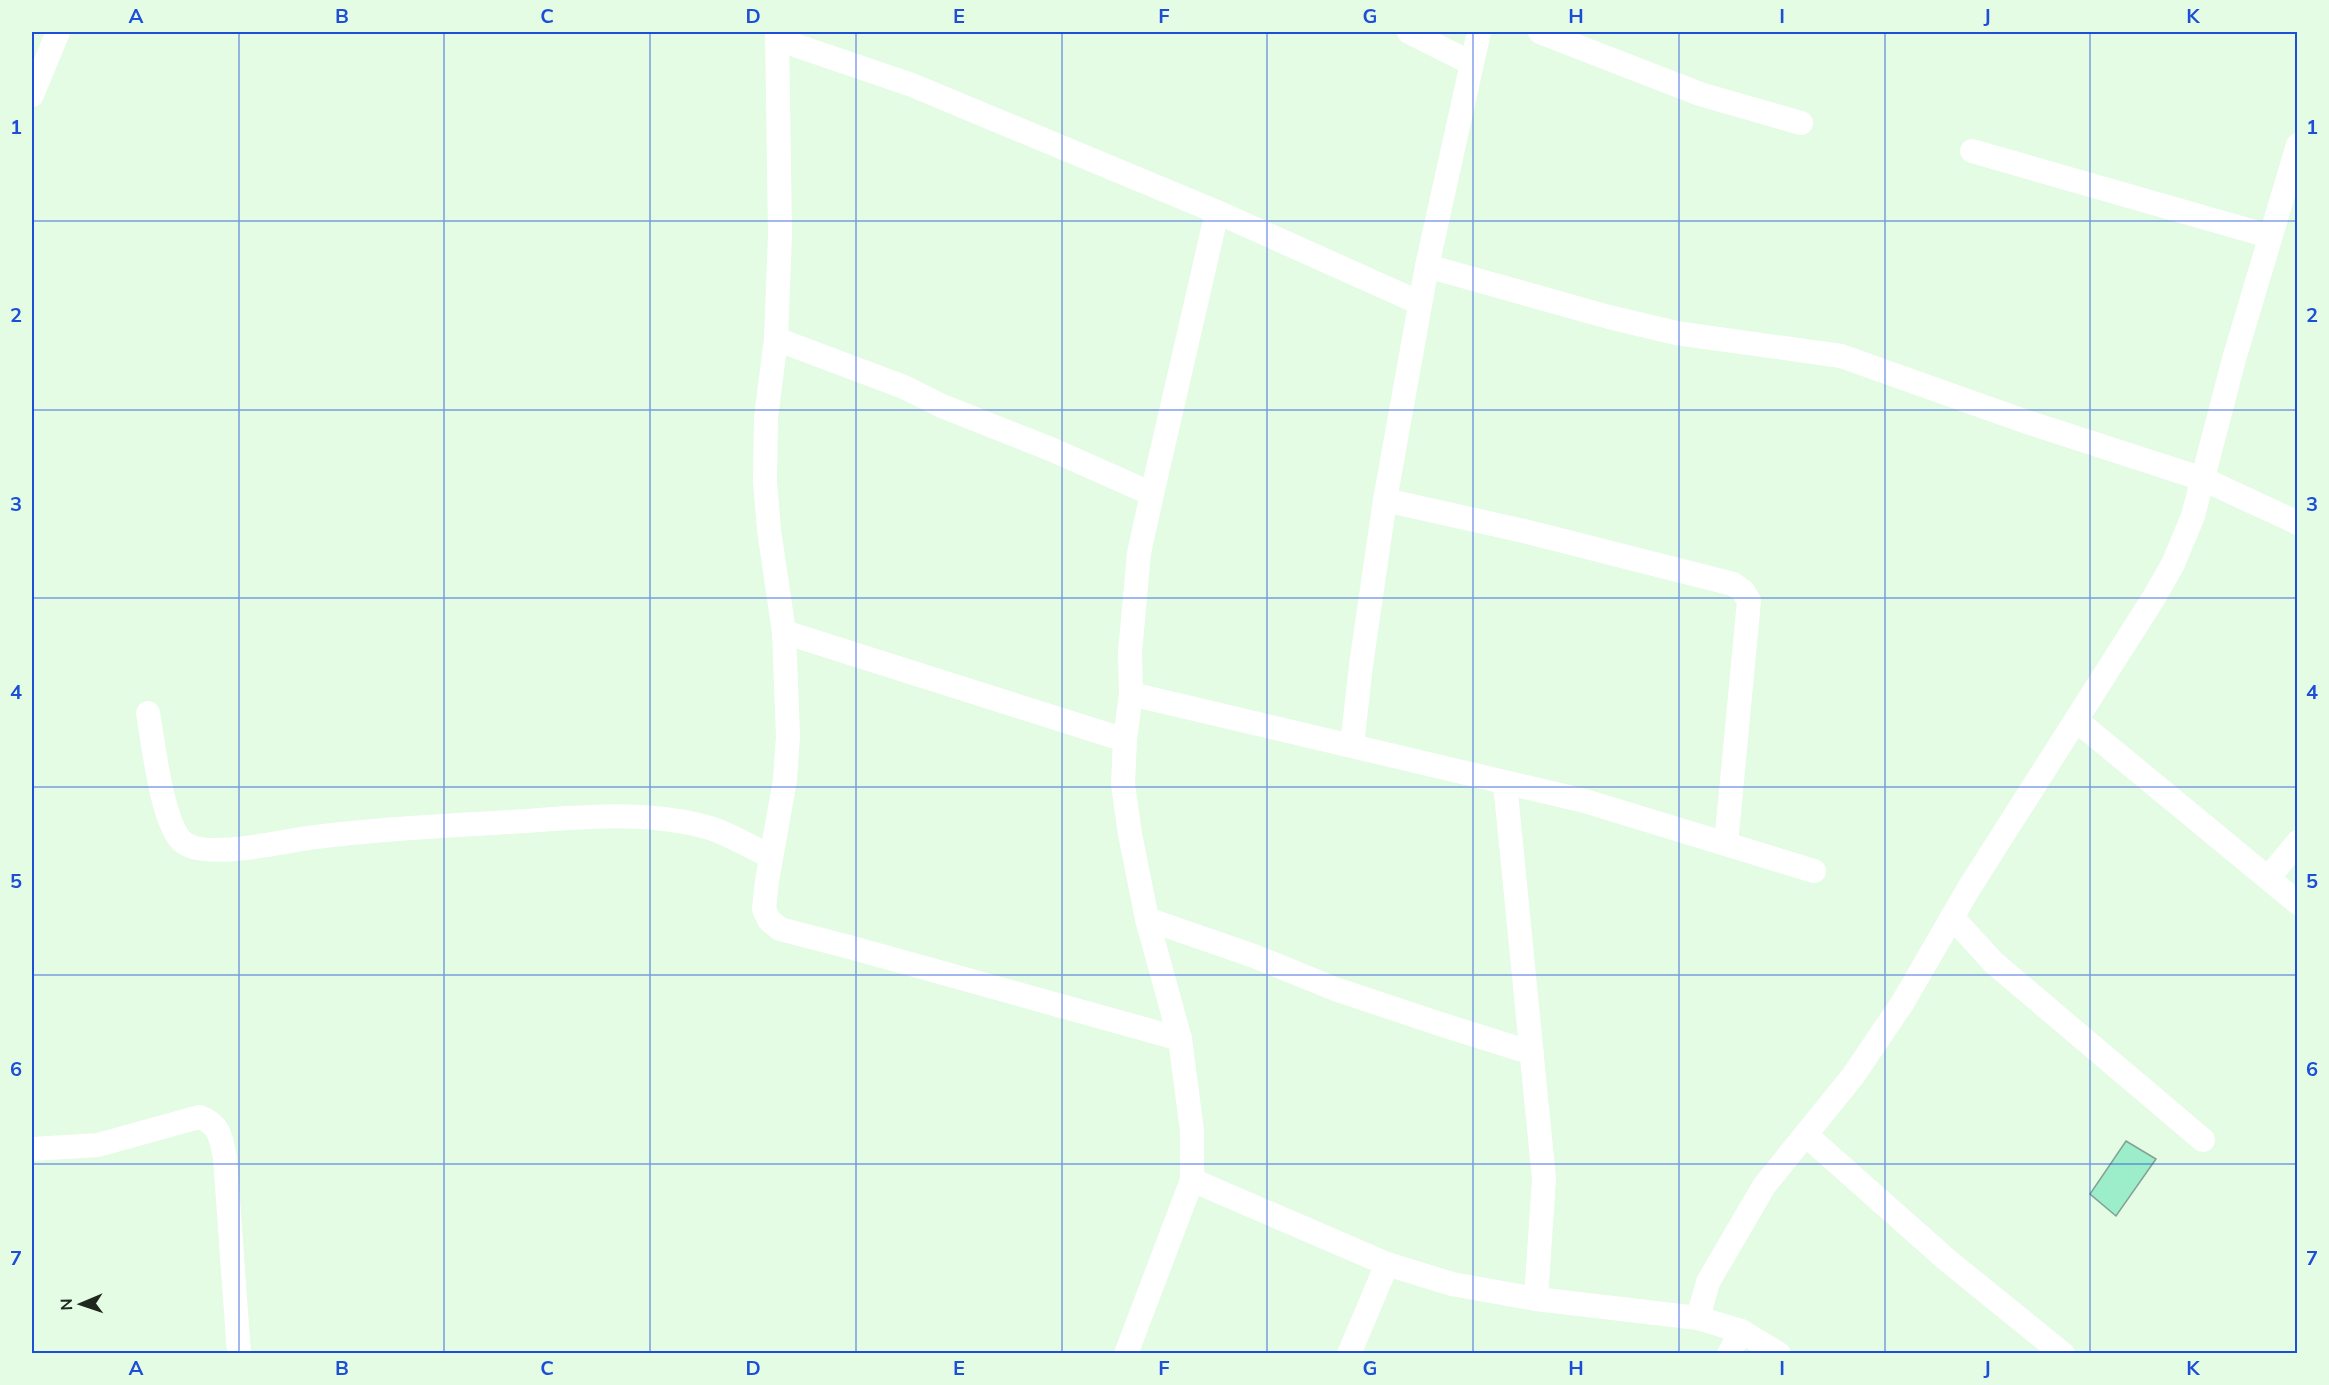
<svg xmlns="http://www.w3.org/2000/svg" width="2329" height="1385" font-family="Mulish,sans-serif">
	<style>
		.building { fill: #9cedc9; stroke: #83a092; stroke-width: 1.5 }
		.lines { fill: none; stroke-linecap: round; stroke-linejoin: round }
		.street { stroke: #fff; stroke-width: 24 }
		.grid { fill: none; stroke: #1d4ed8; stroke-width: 1.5; stroke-opacity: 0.55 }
		.neatline { fill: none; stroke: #1d4ed8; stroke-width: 2 }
		.grid-label { font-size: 20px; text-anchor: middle; font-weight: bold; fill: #1d4ed8 }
	</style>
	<rect width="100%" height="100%" fill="#e4fbe4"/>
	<!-- building -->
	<polygon class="building" points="2126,1141 2156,1159 2116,1216 2090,1194"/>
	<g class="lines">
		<!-- street -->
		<g class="street">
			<polyline points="777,32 780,235 776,339 766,417 765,482 769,530 784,632 788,736 785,780 767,881 764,909 769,920 780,929 853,948 1180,1039"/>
			<polyline points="1409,32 1471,63"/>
			<polyline points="1540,32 1700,94 1801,123"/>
			<polyline points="777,39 912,85 1217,212 1152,494"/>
			<polyline points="32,95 58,32"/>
			<polyline points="1972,151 2269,236"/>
			<polyline points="1217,212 1420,303"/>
			<polyline points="1427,266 1609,317 1676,333 1841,356 2024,421 2203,479 2298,523"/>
			<polyline points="776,339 904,387 942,406 1053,450 1152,494 1139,553 1130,652 1131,694 1125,740 1123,784 1130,834 1147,919 1180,1039 1192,1131 1192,1180 1126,1354"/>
			<polyline points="1385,500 1524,531 1733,584 1743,591 1749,601 1726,844"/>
			<polyline points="784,632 1125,740"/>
			<polyline points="1131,694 1585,801 1814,871"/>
			<path d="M148 713C153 741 162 825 183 842 205 860 280 842 308 838 375 829 444 826 511 822 576 818 646 809 710 828 731 835 751 847 771 857"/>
			<polyline points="2076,720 2298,903"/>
			<polyline points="1352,745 1361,665 1385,500 1427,266 1479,32"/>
			<polyline points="1505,783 1544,1179 1536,1299"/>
			<polyline points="2268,878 2298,842"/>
			<polyline points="1952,917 1994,963 2203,1140"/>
			<polyline points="1147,919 1254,956 1335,989 1440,1024 1532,1053"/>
			<polyline points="1806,1135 1947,1260 2063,1354"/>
			<path d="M32 1149 98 1145 199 1117C220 1124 221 1138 225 1158L239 1354"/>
			<polyline points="1192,1180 1387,1264 1452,1284 1536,1299 1698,1318 1741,1331 1779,1354"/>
			<polyline points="1698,1318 1708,1282 1764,1186 1853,1076 1903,1002 1969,888 2153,599 2173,564 2193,516 2234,359 2298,145"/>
			<polyline points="1349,1354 1387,1264"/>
			<polyline points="1729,1354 1741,1331"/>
		</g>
	</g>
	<!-- grid -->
	<path class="grid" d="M239 32V1354M444 32V1354M650 32V1354M856 32V1354M1062 32V1354M1267 32V1354M1473 32V1354M1679 32V1354M1885 32V1354M2090 32V1354M32 221H2298M32 410H2298M32 598H2298M32 787H2298M32 975H2298M32 1164H2298"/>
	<!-- border -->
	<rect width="2329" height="1385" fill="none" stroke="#e4fbe4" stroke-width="66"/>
	<!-- north arrow -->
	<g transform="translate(81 1304) rotate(268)" stroke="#e4fbe4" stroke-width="4.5" paint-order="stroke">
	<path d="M0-4.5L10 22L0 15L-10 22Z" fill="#1f281f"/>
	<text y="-9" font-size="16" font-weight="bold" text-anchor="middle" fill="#1f281f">N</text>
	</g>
	<rect x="33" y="33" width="2263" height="1319" class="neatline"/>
	<g class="grid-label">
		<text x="136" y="23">A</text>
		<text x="342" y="23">B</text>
		<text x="547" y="23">C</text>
		<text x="753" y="23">D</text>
		<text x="959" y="23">E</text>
		<text x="1164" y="23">F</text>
		<text x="1370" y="23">G</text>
		<text x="1576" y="23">H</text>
		<text x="1782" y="23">I</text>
		<text x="1987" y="23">J</text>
		<text x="2193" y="23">K</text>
		<text x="16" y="134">1</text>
		<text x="2312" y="134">1</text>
		<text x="16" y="322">2</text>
		<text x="2312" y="322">2</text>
		<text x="16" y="511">3</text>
		<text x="2312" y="511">3</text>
		<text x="16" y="699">4</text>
		<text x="2312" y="699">4</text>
		<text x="16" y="888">5</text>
		<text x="2312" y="888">5</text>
		<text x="16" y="1076">6</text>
		<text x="2312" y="1076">6</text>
		<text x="16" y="1265">7</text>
		<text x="2312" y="1265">7</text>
		<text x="136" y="1375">A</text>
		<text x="342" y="1375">B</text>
		<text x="547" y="1375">C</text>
		<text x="753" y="1375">D</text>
		<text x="959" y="1375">E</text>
		<text x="1164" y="1375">F</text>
		<text x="1370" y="1375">G</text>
		<text x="1576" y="1375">H</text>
		<text x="1782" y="1375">I</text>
		<text x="1987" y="1375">J</text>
		<text x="2193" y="1375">K</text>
	</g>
</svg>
